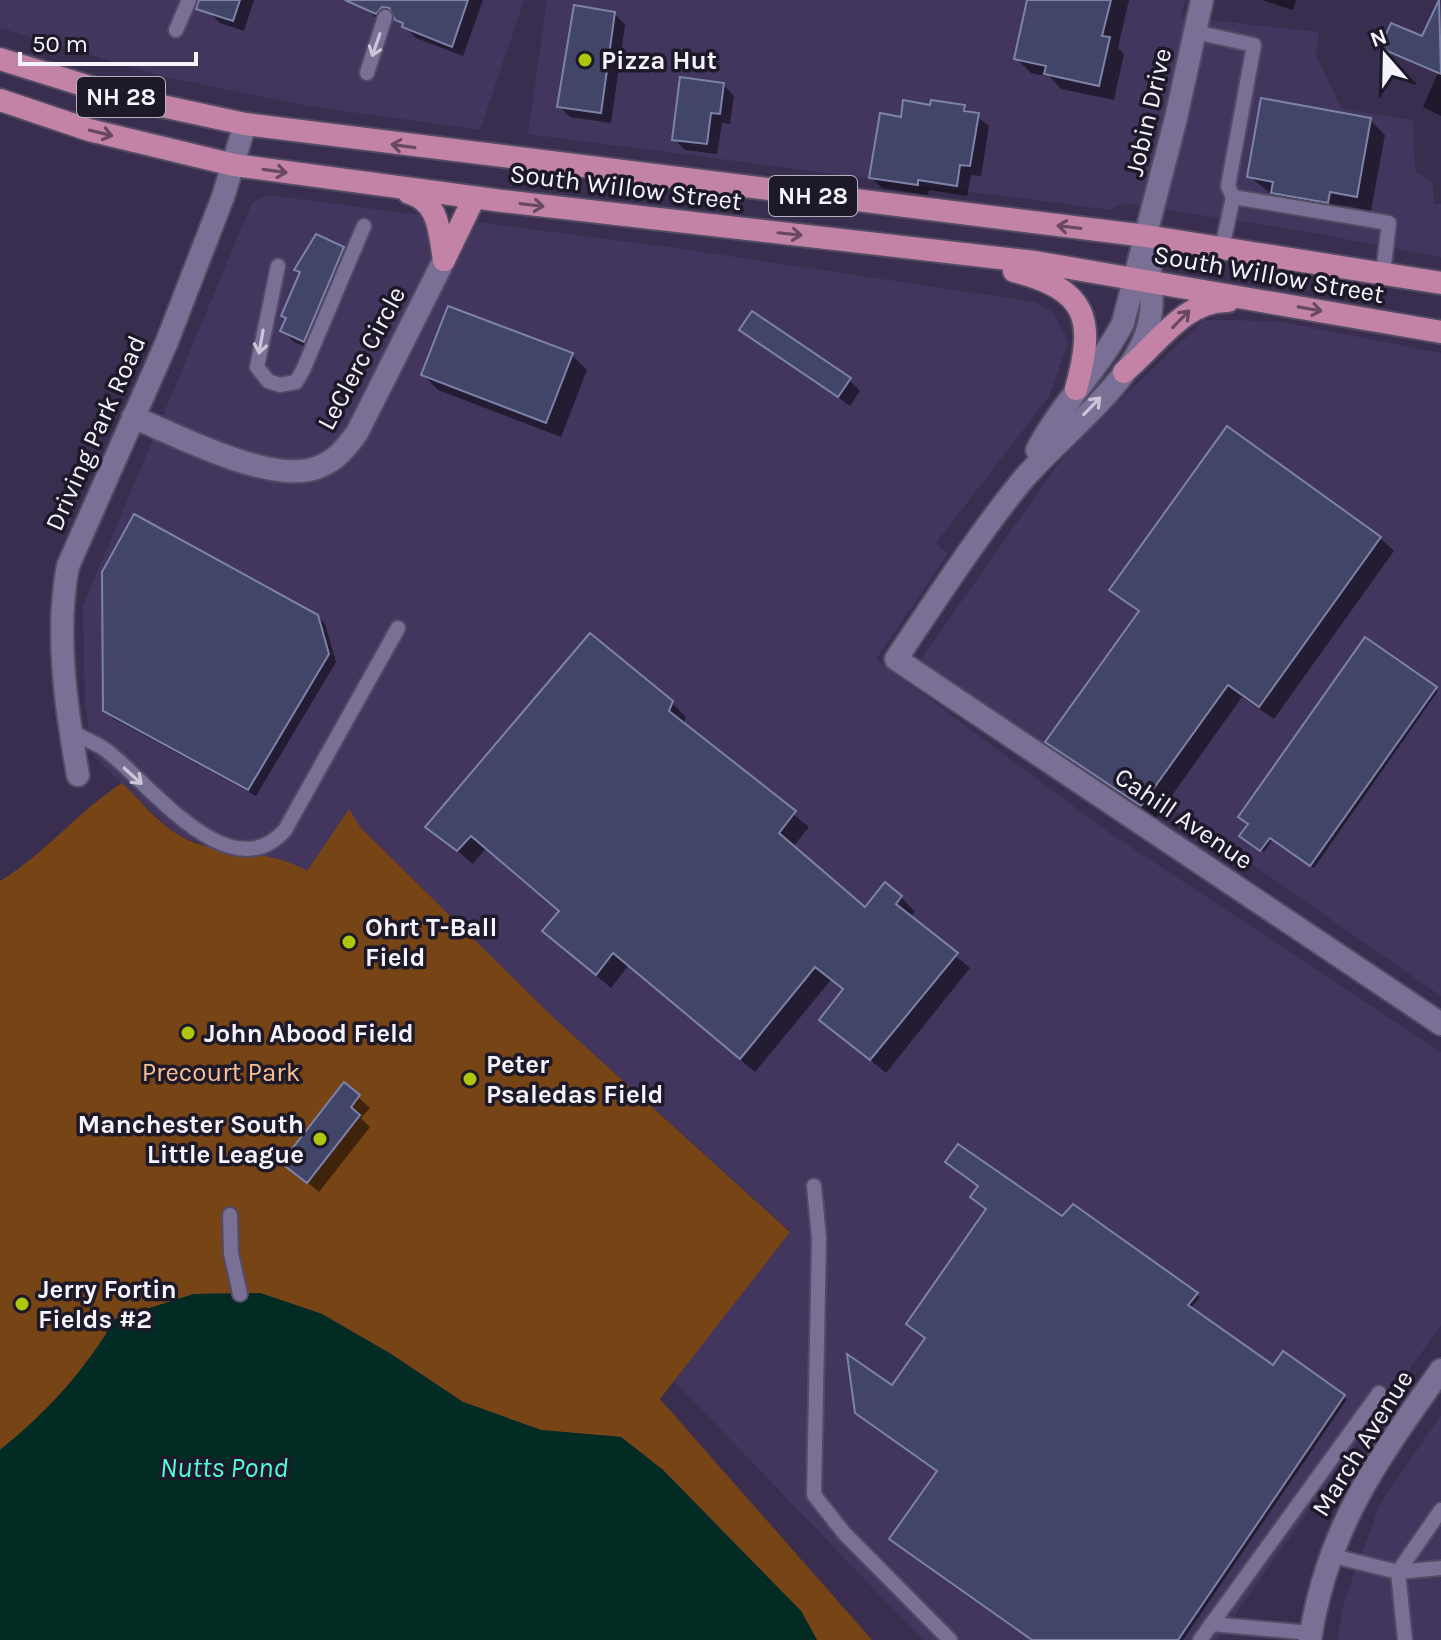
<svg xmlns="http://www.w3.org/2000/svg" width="1441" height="1640" font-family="Karla,sans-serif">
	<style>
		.built { fill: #43365e }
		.green { fill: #774416 }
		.water { fill: #022b24 }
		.shadow { fill: #0007 }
		.building { fill: #414567; stroke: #7c82a8; stroke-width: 2 }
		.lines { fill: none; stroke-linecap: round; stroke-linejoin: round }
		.service-casing { stroke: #534a64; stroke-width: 18 }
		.minor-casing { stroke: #534a64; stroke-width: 26 }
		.primary-casing { stroke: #534a64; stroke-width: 26 }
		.service { stroke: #7a6f95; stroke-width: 14 }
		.minor { stroke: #7a6f95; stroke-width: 22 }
		.primary { stroke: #c383a6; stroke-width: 22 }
		.oneway { stroke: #cac5d8 }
		.oneway2 { stroke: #684961 }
		.poi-dot { fill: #aec60b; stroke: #1e1928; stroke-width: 3 }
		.labels { text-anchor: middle; stroke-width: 7; stroke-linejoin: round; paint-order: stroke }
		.shield { fill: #1e1928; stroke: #b4b2bc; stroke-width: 2 }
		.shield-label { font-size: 24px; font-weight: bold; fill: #f5f3fc }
		.poi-label { font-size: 26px; font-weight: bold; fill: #f5f3fc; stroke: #1e1928; text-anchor: start }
		.street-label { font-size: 26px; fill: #f5f3fc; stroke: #1e1928 }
		.park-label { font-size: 26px; fill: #f9c096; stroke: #1e1928 }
		.water-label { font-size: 28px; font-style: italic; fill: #53fbdc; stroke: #1e1928 }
	</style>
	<rect width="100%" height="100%" fill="#392e4f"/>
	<!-- built -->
	<g class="built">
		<polygon points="0,0 524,0 480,130 308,106 165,77 0,28"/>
		<polygon points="547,0 1185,0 1181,17 1319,32 1316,56 1342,109 1413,120 1415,171 1433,183 1434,204 1441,204 1441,257 1314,233 1131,204 1123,203 1111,210 528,134"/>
		<polygon points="267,195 669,247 1035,302 1054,313 1068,342 1050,395 936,543 948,554 876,659 1105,830 1441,1052 1441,1325 1217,1640 923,1640 674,1381 790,1231 555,1019 361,828 349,810 307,871 186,839 171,830 94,757 85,706 83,606 252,203"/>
		<polygon points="1204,320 1277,321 1441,353 1441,996 1161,801 1148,818 919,662 1082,430 1099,420"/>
		<polygon points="1441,1415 1441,1640 1337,1640 1344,1602 1380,1504"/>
	</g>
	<!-- green -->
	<path class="green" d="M122 783C142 802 162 828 188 840 225 857 272 849 307 871L349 809 361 828 555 1019 790 1232 660 1399 872 1640H817L801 1611 663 1470 621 1437 541 1430 463 1402 391 1354 322 1314 260 1293 194 1294 115 1319C85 1371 46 1413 0 1450V881C45 854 78 811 122 783Z"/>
	<!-- water -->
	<path class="water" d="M260 1293 322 1314 391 1354 463 1402 541 1430 621 1437 663 1470 801 1611 817 1640H0V1450C46 1413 85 1371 115 1319L194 1294Z"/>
	<!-- shadow -->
	<g class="shadow">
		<polygon points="213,0 254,0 244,31 220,23 209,12"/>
		<polygon points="370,0 483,0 463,56 416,38 395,17 388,24 378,20 367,9"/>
		<polygon points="1029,0 1129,0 1118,48 1124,54 1114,100 1061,89 1050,77 1031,73 1016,58"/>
		<polygon points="1262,0 1296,0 1293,10"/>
		<polygon points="614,13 625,25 611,123 570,117 559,106"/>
		<polygon points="1428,26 1441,32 1441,116 1423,107 1438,73 1382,48 1423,39"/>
		<polygon points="723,84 734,96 730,124 722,123 717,154 685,150 674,139"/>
		<polygon points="932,107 964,107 989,126 981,176 971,175 967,196 929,190 928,195 882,188 871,177 902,119"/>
		<polygon points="1370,120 1385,135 1371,211 1345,206 1343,217 1288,208 1249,176"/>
		<polygon points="343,249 354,260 315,351 294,342 283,331 288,320 283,315 302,274 297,270"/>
		<polygon points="742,330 849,380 860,391 850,406"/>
		<polygon points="572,355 587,370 561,437 438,390 423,375"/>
		<polygon points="1380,538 1394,551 1274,719 1242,697 1156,818 1061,755 1048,742 1140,614 1112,590"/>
		<polygon points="317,616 325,624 336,662 256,796 112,718 105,710"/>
		<polygon points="1435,689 1438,691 1314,868 1273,839 1264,852 1245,839 1250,824"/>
		<polygon points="672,703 686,717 683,725 809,827 793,847 865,910 901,897 915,912 910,918 970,968 886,1073 822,1020 845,991 831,980 755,1072 628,966 611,988 544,931 561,912 486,848 473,864 428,826"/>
		<polygon points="358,1097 370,1108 361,1118 370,1127 319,1192 283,1163"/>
		<polygon points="1073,1207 1197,1295 1200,1297 1190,1309 1273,1368 1347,1399 1183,1640 1034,1640 892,1388"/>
	</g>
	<!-- building -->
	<g class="building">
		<polygon points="199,0 240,0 233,21 196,9"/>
		<polygon points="345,0 468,0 452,47 402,27 403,23 395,20 389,8 382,7 376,14"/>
		<polygon points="1027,0 1111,0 1102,36 1110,37 1099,86 1044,74 1046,66 1014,59"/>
		<polygon points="1439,0 1441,74 1380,48 1391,23 1422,36"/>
		<polygon points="574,5 615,12 601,113 557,107"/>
		<polygon points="680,77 724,83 720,114 711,113 707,144 672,140"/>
		<polygon points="1261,98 1371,118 1357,197 1330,192 1328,203 1271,193 1273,182 1247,177"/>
		<polygon points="903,100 930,105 931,100 965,105 964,111 979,113 970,166 960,165 957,186 918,180 918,185 869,178 880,113 901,117"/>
		<polygon points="316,234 344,247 304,342 280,331 286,318 281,316 300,272 294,270"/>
		<polygon points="448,306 573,353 546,423 421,375"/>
		<polygon points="752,311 851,378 838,397 739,330"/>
		<polygon points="1227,426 1381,537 1259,707 1228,685 1141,806 1045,742 1139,611 1109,590"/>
		<polygon points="134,514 318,615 329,654 248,790 103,711 102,572"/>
		<polygon points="590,633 673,701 669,711 796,811 779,833 865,907 885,882 902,896 896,904 958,953 870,1060 819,1020 843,989 815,967 740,1059 613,953 596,975 542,931 559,911 471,836 457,851 425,827"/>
		<polygon points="1365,637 1437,687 1310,866 1270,838 1260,851 1239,836 1248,824 1238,817"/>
		<polygon points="344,1082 360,1095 351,1107 360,1115 307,1183 281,1163"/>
		<polygon points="958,1144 1062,1216 1073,1204 1198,1293 1188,1305 1273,1365 1283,1351 1345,1395 1178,1640 1032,1640 889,1539 937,1471 855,1413 847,1354 892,1385 925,1338 906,1324 986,1209 970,1197 978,1186 945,1162"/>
	</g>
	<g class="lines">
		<!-- service casing -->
		<g class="service-casing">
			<g id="service">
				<polyline points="176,30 189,0"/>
				<polyline points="1195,32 1254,45 1228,186 1233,197"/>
				<polyline points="367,73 385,17"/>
				<polyline points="1222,248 1233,197 1389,223 1383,273"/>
				<polyline points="278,266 257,367 268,381 280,385 296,382 303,370 364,226"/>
				<path d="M70 731C81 737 93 742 103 748 145 777 228 894 285 830L398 628"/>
				<polyline points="814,1186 819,1238 814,1495 844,1533 950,1640"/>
				<polyline points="230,1215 231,1253 240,1294"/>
				<polyline points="1441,1510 1398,1572 1441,1568"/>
				<polyline points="1329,1555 1398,1572 1405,1640"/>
				<polyline points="1211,1624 1311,1633"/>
				<polyline points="1200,1640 1379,1393"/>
			</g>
		</g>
		<!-- minor casing -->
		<g class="minor-casing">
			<g id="minor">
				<path d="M1146 236C1149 265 1156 300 1148 328 1133 384 1057 438 1020 483 975 539 936 600 896 659L1441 1024"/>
				<path d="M133 417C177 435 276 488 321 466 338 459 346 447 357 433L444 260"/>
				<path d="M1037 450C1061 404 1099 369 1123 323L1176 118 1202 0"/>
				<path d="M78 775C66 708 55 632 68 566L166 344 223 197 245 124"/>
				<path d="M1310 1640C1327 1528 1377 1460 1441 1370"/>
			</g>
		</g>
		<!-- primary casing -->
		<g class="primary-casing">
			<g id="primary">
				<polyline points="0,59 125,98 245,124 1146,236 1441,283"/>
				<polyline points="0,100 89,130 234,165 502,201 1035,262 1441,332"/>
				<path d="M409 193C440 202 439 232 444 260"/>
				<polyline points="444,260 474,198"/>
				<path d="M1014 271C1089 290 1095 320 1076 389"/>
				<path d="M1124 372C1156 346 1184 300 1228 301"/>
			</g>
		</g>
		<!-- service -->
		<use href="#service" class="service"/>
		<!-- minor -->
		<use href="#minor" class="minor"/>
		<!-- primary -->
		<use href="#primary" class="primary"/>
	</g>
	<!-- one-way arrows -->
	<defs><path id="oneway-shaft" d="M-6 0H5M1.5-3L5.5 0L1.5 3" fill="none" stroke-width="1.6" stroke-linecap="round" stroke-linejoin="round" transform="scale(2)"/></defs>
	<g class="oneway">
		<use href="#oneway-shaft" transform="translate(376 45) rotate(109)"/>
		<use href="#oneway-shaft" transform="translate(261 342) rotate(100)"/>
		<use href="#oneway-shaft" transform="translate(1092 406) rotate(-46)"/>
		<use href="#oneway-shaft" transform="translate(133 776) rotate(42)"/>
	</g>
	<g class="oneway2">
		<use href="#oneway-shaft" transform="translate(101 133) rotate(14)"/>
		<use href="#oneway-shaft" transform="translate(403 146) rotate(-172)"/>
		<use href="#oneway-shaft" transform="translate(275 171) rotate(8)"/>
		<use href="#oneway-shaft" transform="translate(532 205) rotate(7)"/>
		<use href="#oneway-shaft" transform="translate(1069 227) rotate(-173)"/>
		<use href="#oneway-shaft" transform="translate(790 234) rotate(6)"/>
		<use href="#oneway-shaft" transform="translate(1310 309) rotate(10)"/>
		<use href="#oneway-shaft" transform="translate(1181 319) rotate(-46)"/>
	</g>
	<!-- markers -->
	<g class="poi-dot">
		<circle cx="585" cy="60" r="8"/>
		<circle cx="349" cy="942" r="8"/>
		<circle cx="188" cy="1033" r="8"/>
		<circle cx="470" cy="1079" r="8"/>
		<circle cx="320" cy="1139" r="8"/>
		<circle cx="22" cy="1304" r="8"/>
	</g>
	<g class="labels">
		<!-- shield labels -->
		<g class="shield">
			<rect x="77" y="77" width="88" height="40" rx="6"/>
			<rect x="769" y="176" width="88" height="40" rx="6"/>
		</g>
		<g class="shield-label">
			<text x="121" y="105">NH 28</text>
			<text x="813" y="204">NH 28</text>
		</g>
		<!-- poi labels -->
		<g class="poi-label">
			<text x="601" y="69">Pizza Hut</text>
			<text x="365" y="936">Ohrt T-Ball<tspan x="365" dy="30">Field</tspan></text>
			<text x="204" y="1042">John Abood Field</text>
			<text x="486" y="1073">Peter<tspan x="486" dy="30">Psaledas Field</tspan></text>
			<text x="304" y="1133" text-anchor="end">Manchester South<tspan x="304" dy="30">Little League</tspan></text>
			<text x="38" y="1298">Jerry Fortin<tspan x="38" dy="30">Fields #2</tspan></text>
		</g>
		<!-- street labels -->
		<g class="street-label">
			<text transform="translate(1148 112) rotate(-77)" y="9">Jobin Drive</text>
			<text transform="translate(626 187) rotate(7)" y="9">South Willow Street</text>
			<text transform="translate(1269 274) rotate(10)" y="9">South Willow Street</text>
			<text transform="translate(361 358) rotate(-62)" y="9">LeClerc Circle</text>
			<text transform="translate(95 433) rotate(-66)" y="9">Driving Park Road</text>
			<text transform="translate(1184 818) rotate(34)" y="9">Cahill Avenue</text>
			<text transform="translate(1362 1443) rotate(-58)" y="9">March Avenue</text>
		</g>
		<!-- park labels -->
		<g class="park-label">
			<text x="221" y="1081">Precourt Park</text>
		</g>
		<!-- water labels -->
		<g class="water-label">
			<text x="224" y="1477">Nutts Pond</text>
		</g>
	</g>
	<!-- north arrow -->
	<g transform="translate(1385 56) rotate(340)" stroke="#1e1928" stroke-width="6" paint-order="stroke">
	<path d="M0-6L14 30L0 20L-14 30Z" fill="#f5f3fc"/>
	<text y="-12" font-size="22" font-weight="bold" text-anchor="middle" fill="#f5f3fc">N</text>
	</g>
	<!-- scale -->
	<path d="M20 52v12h176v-12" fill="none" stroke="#f5f3fc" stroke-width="4"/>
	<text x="32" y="52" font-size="24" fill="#f5f3fc" stroke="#1e1928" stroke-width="6" paint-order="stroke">50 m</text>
</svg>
